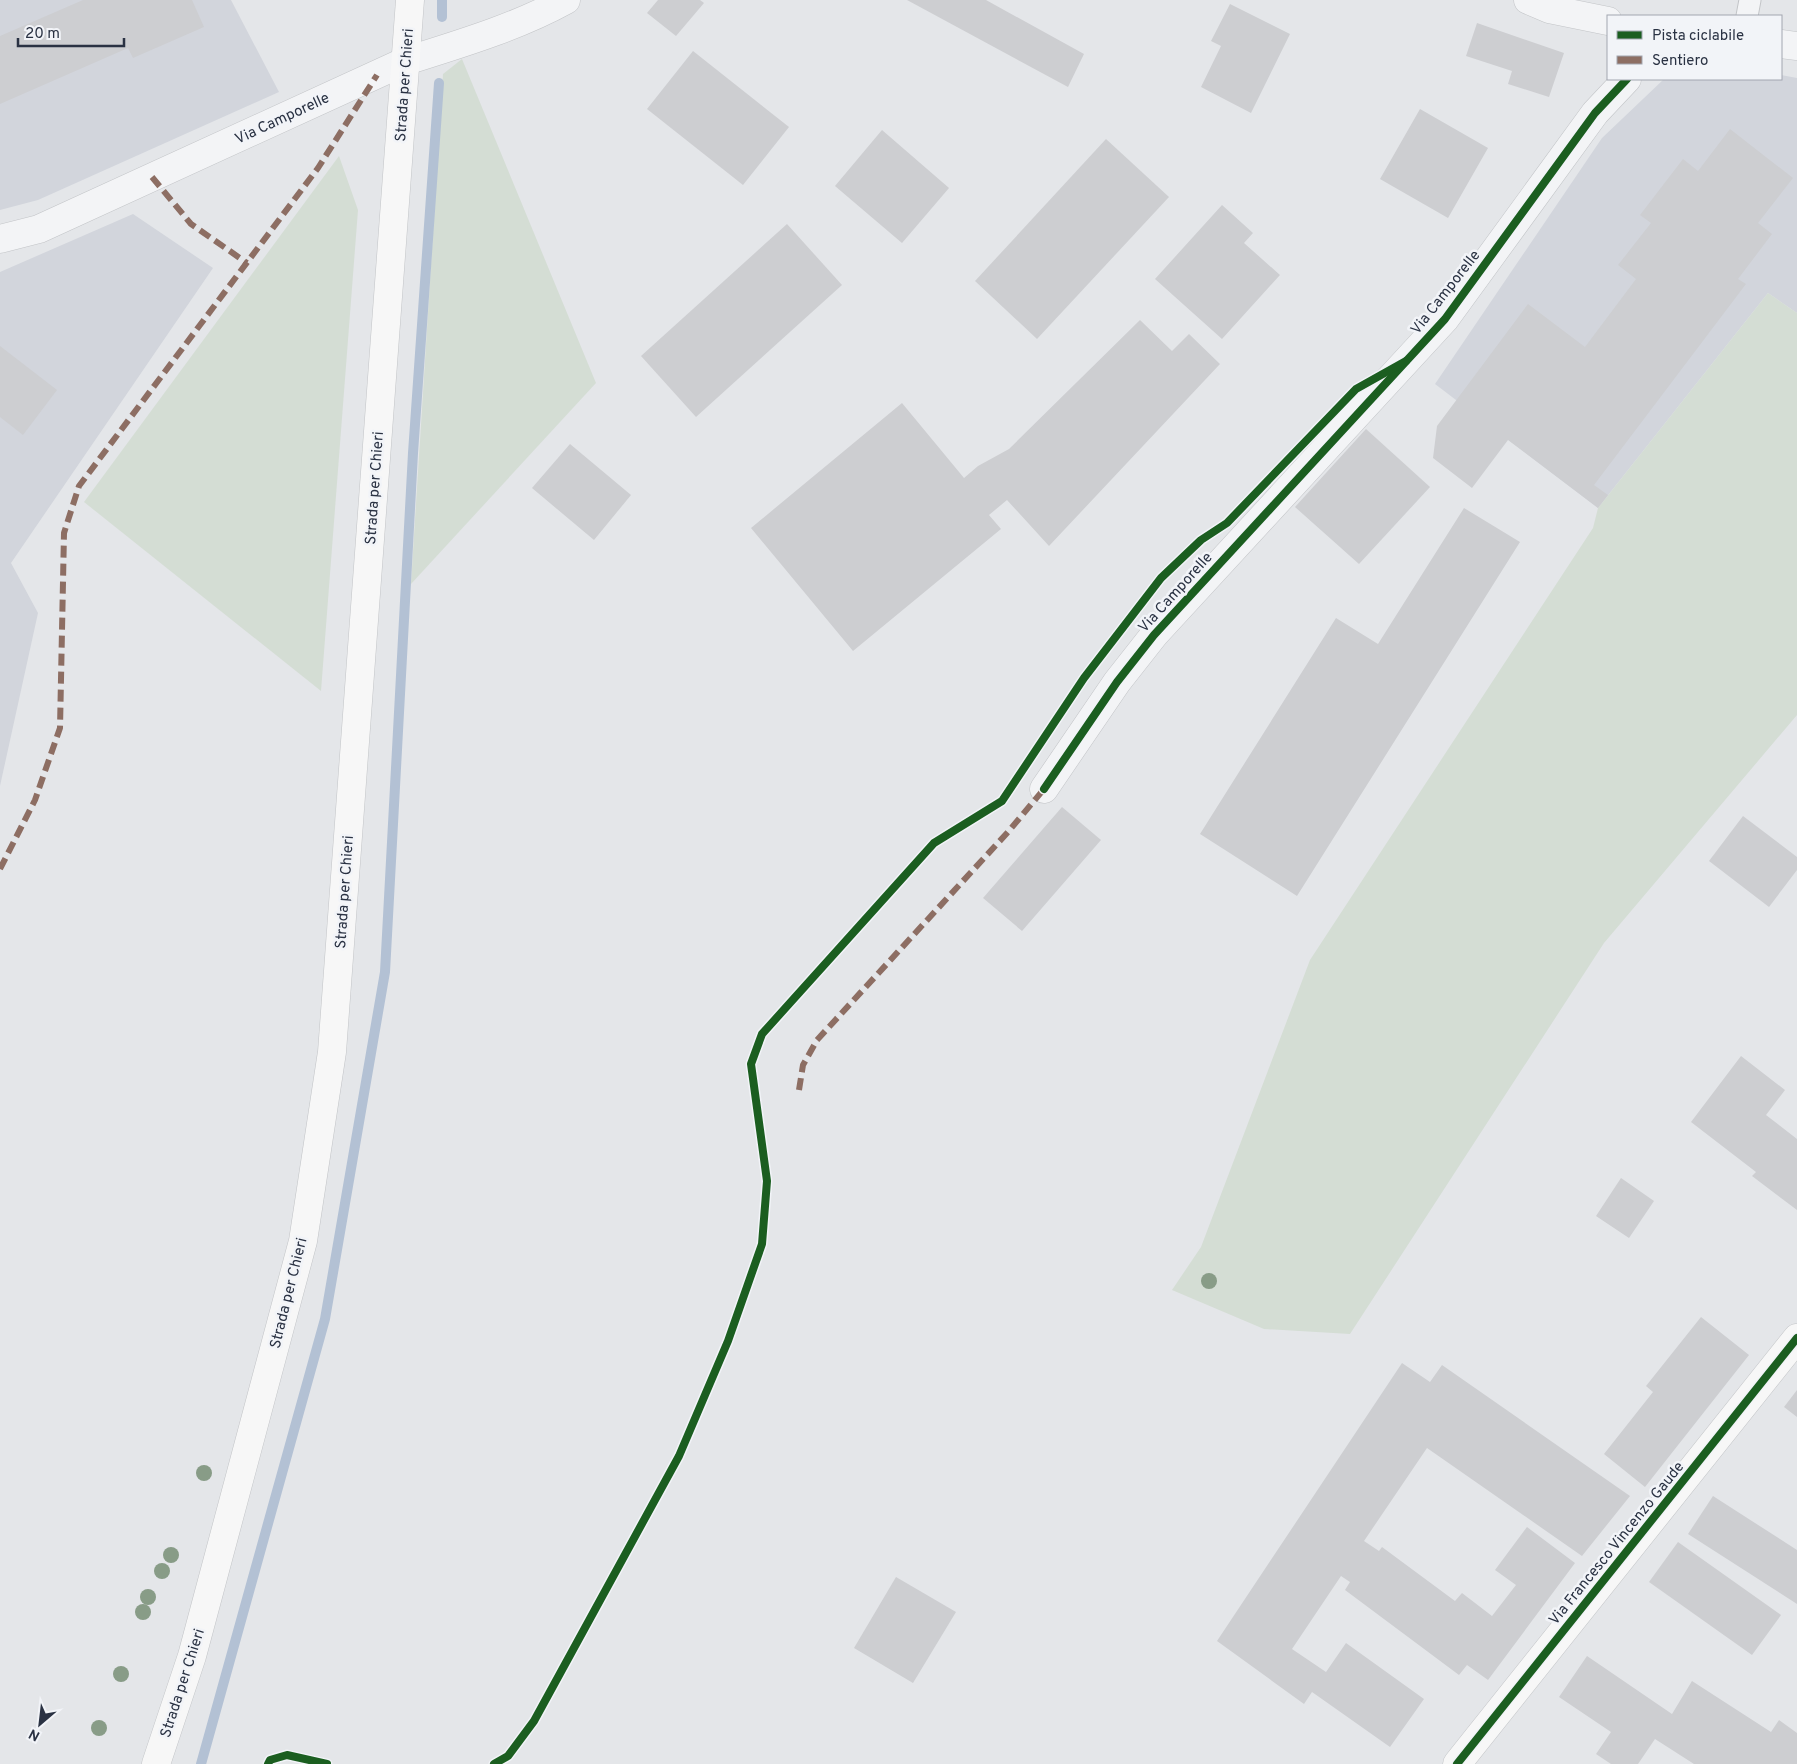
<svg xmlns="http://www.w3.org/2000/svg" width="1797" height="1764" font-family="Overpass,sans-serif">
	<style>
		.built { fill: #d2d5dc }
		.green { fill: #d4ddd4 }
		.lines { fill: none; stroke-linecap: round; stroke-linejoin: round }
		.stream { stroke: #b3c1d4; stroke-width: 10 }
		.building { fill: #cdced1 }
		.lane-casing { stroke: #c2c4c7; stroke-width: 23 }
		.street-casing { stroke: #c2c4c7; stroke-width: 29 }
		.secondary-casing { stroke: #c2c4c7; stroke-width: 29 }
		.lane { stroke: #f3f4f6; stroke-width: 21 }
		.street { stroke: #f3f4f6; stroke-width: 28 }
		.secondary { stroke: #f7f7f7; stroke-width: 28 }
		.quiet { stroke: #8d6e63; stroke-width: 6; stroke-dasharray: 12 6; stroke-linecap: butt }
		.cycleway-casing { stroke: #f2f4f8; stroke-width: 11 }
		.cycleway { stroke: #1b5e20; stroke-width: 8 }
		.tree { fill: #889c87 }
		.labels { text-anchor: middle; stroke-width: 5; stroke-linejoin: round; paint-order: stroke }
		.street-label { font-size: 15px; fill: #2a3243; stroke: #f2f4f8 }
	</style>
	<rect width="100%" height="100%" fill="#e4e6e9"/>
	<!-- built -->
	<g class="built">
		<polygon points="0,0 231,0 279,92 38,200 0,210"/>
		<polygon points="1781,75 1797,78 1797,313 1768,293 1598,508 1435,384 1602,138 1664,79 1781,79"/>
		<polygon points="133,214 213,268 11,563 38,613 0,786 0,272"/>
	</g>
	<!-- green -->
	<g class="green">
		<polygon points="462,59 596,383 411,584 443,74"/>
		<polygon points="339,156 358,210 321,691 84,502"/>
		<polygon points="1768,293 1797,313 1797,715 1604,943 1350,1334 1264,1329 1172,1290 1201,1247 1310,960 1593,528 1598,508"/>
	</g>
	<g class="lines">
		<!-- stream -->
		<g class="stream">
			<polyline points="442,17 442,0"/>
			<polyline points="201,1764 325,1319 385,972 413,453 439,83"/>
		</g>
	</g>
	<!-- building -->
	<g class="building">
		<polygon points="83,0 192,0 204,27 133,58 128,48 0,104 0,36"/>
		<polygon points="658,0 700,0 704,3 676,36 647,13"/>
		<polygon points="907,0 986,0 1084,54 1068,87"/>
		<polygon points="1230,4 1290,34 1251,113 1201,87 1221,46 1211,41"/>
		<polygon points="1477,23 1564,53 1549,97 1508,84 1512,71 1466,56"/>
		<polygon points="693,51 789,127 743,185 647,109"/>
		<polygon points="1420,109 1488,148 1448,218 1380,179"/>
		<polygon points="1730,129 1793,178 1758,223 1772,234 1738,279 1746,284 1594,485 1608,495 1598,508 1508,440 1472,488 1433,458 1437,426 1528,304 1585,347 1636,279 1618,265 1651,223 1640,215 1683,159 1698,171"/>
		<polygon points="882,130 949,188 902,243 835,186"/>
		<polygon points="1106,139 1169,197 1037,339 975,281"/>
		<polygon points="1222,205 1253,233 1244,243 1280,275 1222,339 1155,279"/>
		<polygon points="787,224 842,285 696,417 641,356"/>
		<polygon points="1140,320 1172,351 1189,334 1220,364 1049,546 1007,500 989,515 1001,529 853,651 751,528 902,403 964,478 978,466 1009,449"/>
		<polygon points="0,346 57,390 23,435 0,417"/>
		<polygon points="1366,429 1430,487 1359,564 1295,507"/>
		<polygon points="570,444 631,495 594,540 532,488"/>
		<polygon points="1464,508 1520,542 1297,896 1200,834 1336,618 1378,644"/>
		<polygon points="1062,807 1101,840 1022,931 983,898"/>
		<polygon points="1743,816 1797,857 1797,870 1769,907 1709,861"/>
		<polygon points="1741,1056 1785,1090 1766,1115 1797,1139 1797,1210 1752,1176 1756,1172 1691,1122"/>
		<polygon points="1621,1178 1654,1201 1629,1238 1596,1216"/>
		<polygon points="1701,1317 1749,1355 1645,1487 1604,1454 1653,1392 1646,1386"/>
		<polygon points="1402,1363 1430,1382 1442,1365 1630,1496 1582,1556 1427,1448 1364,1541 1379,1551 1382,1547 1455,1601 1462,1593 1492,1616 1516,1585 1495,1570 1527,1527 1575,1563 1488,1680 1467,1665 1459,1675 1345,1590 1350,1582 1341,1576 1292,1649 1326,1672 1346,1643 1424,1699 1390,1747 1312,1692 1304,1704 1217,1641"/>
		<polygon points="1797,1390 1797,1417 1784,1407"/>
		<polygon points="1713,1496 1797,1550 1797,1604 1688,1534"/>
		<polygon points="1678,1542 1781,1615 1752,1655 1649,1582"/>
		<polygon points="896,1577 956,1612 913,1683 854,1648"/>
		<polygon points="1587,1656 1672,1714 1692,1681 1771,1732 1779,1720 1797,1733 1797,1764 1694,1764 1655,1739 1638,1764 1611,1764 1596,1754 1611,1732 1559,1697"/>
	</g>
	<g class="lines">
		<!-- lane casing -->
		<g class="lane-casing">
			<polyline id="lane" points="1747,16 1750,0"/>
		</g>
		<!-- street casing -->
		<g class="street-casing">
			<g id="street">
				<polyline points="1528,0 1549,9 1608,21"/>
				<polyline points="1781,44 1797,46"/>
				<path d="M0 239 39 229 406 61C460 44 517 27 566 0"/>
				<polyline points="1044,789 1117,682 1154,635 1445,319 1595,113 1627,79"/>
			</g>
		</g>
		<!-- secondary casing -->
		<g class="secondary-casing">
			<g id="secondary">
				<polyline points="156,1764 192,1656 303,1241 332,1052 410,0"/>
				<polyline points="1457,1764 1797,1338"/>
			</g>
		</g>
		<!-- lane -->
		<use href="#lane" class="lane"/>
		<!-- street -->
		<use href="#street" class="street"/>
		<!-- secondary -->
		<use href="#secondary" class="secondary"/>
		<!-- quiet -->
		<g class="quiet">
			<polyline points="152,177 191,224 247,263"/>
			<polyline points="0,869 35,800 60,728 64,533 79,486 318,168 377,75"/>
			<polyline points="799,1090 803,1065 817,1040 1008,832 1044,789"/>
		</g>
		<!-- cycleway casing -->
		<g class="cycleway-casing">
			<g id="cycleway">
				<polyline points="1044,789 1117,682 1154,635 1445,319 1595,113 1627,79"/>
				<polyline points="268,1764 270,1760 287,1755 327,1764"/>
				<polyline points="494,1764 508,1756 534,1721 679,1456 728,1341 762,1244 767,1181 751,1064 762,1034 934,843 1002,801 1084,678 1161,578 1201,540 1227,523 1356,389 1406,361"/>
				<polyline points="1457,1764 1797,1338"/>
			</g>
		</g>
		<!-- cycleway -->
		<use href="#cycleway" class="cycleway"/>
	</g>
	<!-- trees -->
	<g class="tree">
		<circle cx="1209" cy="1281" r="8"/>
		<circle cx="204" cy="1473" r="8"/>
		<circle cx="171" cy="1555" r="8"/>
		<circle cx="162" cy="1571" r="8"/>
		<circle cx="148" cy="1597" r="8"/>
		<circle cx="143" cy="1612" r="8"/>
		<circle cx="121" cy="1674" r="8"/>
		<circle cx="99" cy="1728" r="8"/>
	</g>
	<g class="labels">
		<!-- street labels -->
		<g class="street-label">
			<text transform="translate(404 85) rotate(-86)" y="5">Strada per Chieri</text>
			<text transform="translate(282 118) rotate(-25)" y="5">Via Camporelle</text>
			<text transform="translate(1445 292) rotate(-52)" y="5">Via Camporelle</text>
			<text transform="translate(374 488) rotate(-86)" y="5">Strada per Chieri</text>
			<text transform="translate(1175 592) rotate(-48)" y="5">Via Camporelle</text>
			<text transform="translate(344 892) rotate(-86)" y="5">Strada per Chieri</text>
			<text transform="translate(288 1293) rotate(-76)" y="5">Strada per Chieri</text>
			<text transform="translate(1616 1543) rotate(-51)" y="5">Via Francesco Vincenzo Gaude</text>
			<text transform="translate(182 1683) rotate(-72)" y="5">Strada per Chieri</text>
		</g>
	</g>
	<!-- legend -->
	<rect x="1607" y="15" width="175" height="65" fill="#f2f4f8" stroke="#a2a6b0"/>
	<rect x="1617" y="31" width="25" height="8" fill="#1b5e20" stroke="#a2a6b0"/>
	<text x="1652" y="40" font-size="15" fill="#2a3243">Pista ciclabile</text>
	<rect x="1617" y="56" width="25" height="8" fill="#8d6e63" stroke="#a2a6b0"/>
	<text x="1652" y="65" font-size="15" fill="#2a3243">Sentiero</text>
	<!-- north arrow -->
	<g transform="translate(40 1724) rotate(208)" stroke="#f2f4f8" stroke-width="4" paint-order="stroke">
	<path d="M0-4L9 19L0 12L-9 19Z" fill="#2a3243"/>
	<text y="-8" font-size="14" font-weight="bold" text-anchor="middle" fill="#2a3243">N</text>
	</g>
	<!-- scale -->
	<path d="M18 38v8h106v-8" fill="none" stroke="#2a3243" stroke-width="2.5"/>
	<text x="25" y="38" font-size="15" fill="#2a3243" stroke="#f2f4f8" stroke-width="4" paint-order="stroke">20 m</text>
</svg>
